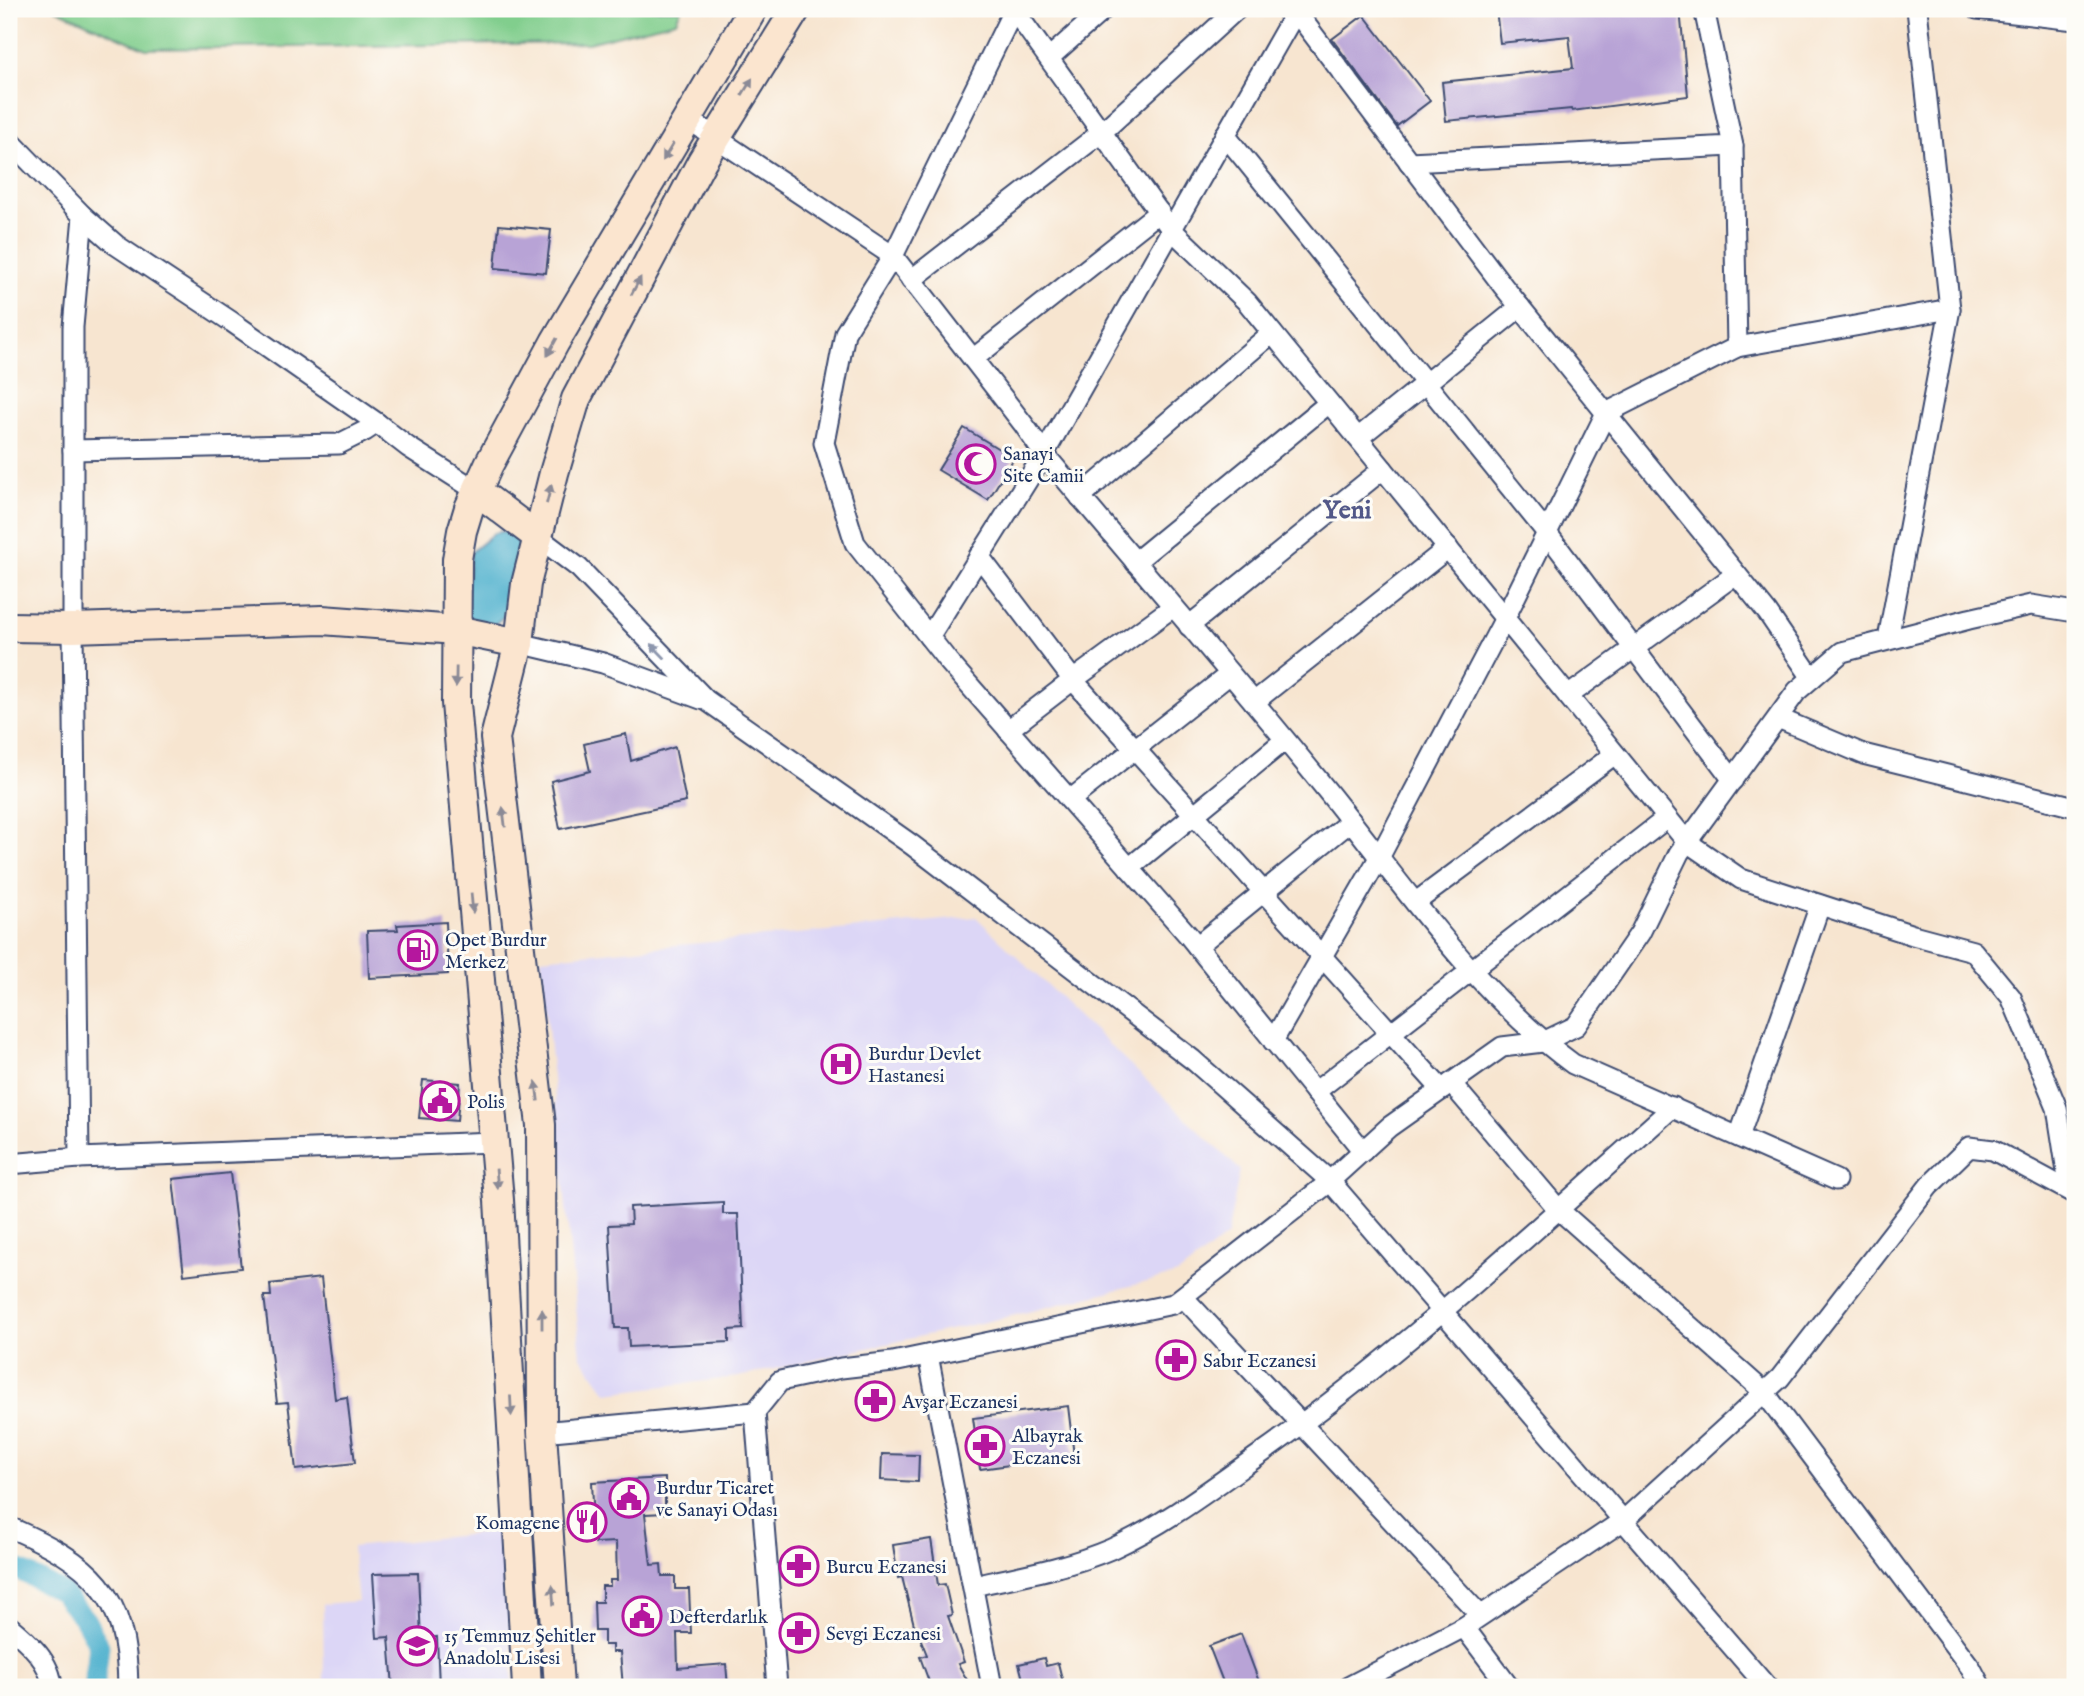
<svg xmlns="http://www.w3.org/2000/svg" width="2084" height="1696" font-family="'IM FELL English',serif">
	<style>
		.built { fill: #dcd6f6 }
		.green { fill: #81ce8d; stroke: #4e7e76; stroke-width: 2 }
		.water { fill: #4fb1ce; stroke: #357096; stroke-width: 2 }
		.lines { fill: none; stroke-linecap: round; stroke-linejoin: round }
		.canal { stroke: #4fb1ce; stroke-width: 21 }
		.building { fill: #b8a3d6 }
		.street-casing { stroke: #3c4a6f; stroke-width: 23 }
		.secondary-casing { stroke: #3c4a6f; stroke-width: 32 }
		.street { stroke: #fff; stroke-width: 19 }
		.secondary { stroke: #fbe5cf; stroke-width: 28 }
		.oneway { fill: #8b8a96 }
		.oneway2 { fill: #8d97ae }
		.labels { text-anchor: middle; stroke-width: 6; stroke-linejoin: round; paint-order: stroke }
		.poi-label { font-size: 19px; fill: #1b2f5e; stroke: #fdfcf7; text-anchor: start }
		.district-label { font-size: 26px; font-weight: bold; fill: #525888; stroke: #fdfcf7 }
	</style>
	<rect width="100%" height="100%" fill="#fdfcf7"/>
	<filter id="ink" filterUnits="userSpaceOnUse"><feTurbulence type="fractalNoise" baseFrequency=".0143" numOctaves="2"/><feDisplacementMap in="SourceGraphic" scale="14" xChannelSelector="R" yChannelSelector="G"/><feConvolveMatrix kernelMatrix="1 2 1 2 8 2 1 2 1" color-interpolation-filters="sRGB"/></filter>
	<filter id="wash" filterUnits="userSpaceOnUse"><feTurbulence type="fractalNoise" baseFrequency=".00686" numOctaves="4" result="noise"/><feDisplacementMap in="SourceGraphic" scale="28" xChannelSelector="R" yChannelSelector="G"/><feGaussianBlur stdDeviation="1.57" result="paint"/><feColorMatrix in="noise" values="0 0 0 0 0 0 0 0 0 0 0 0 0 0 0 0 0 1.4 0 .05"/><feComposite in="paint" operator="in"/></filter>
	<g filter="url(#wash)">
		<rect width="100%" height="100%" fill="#f7e5d0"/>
		<!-- built -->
		<g class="built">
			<polygon points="976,917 1240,1170 1227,1236 1178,1274 1016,1315 738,1377 607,1393 581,1357 541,958"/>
			<polygon points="504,1531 513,1687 324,1687 323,1604 358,1601 352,1547"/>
		</g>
		<!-- green -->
		<polygon class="green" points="55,9 681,9 676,21 588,43 146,49"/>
		<!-- water -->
		<polygon class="water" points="505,531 517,539 523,551 513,600 504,616 491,628 464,617 471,552 494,533"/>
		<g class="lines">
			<!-- canal -->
			<polyline class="canal" points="9,1565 62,1592 86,1621 99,1646 94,1687"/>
		</g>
		<g id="blocks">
			<!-- building -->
			<g class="building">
				<polygon points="1496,9 1680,9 1688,96 1572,111 1571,109 1446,121 1442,82 1573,68 1569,36 1500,43"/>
				<polygon points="1364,15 1430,101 1397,126 1332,39"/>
				<polygon points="499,225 551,230 546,273 495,268"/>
				<polygon points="964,428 1014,458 988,500 938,470"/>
				<polygon points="626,734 631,761 675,747 686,802 560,829 551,781 590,771 584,744"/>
				<polygon points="446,922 448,974 369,978 367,931 398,930 397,925"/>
				<polygon points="423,1080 460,1083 457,1121 419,1118"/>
				<polygon points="230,1173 241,1268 184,1275 173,1179"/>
				<polygon points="723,1202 723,1214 738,1214 743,1329 729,1330 729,1342 629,1347 628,1328 615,1328 609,1225 631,1224 630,1207"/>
				<polygon points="321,1278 335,1399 347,1397 355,1463 296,1470 288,1402 277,1403 264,1296 271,1296 270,1284"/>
				<polygon points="1068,1406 1074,1456 980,1469 973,1418"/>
				<polygon points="882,1454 919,1455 918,1482 881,1480"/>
				<polygon points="665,1478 665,1513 645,1514 651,1565 661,1564 662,1576 675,1576 675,1589 689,1589 691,1633 677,1633 678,1668 726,1664 728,1687 623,1687 620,1652 612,1652 612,1645 604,1645 604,1631 595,1631 594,1602 602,1602 602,1586 610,1586 610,1580 617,1580 616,1542 595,1543 592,1482"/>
				<polygon points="931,1539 938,1585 945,1584 952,1615 948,1616 964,1662 958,1664 971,1687 931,1687 920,1657 927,1655 915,1625 914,1625 902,1577 898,1578 893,1545"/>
				<polygon points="418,1573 421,1639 437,1637 439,1687 393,1687 389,1637 377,1638 373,1574"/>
				<polygon points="1241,1634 1261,1687 1225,1687 1209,1646"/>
				<polygon points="1044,1658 1046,1666 1058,1663 1064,1687 1025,1687 1019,1664"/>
			</g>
		</g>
	</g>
	<g filter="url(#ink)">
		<use href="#blocks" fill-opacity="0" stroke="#3c4a6f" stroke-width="2"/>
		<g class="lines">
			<!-- street casing -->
			<g class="street-casing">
				<g id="street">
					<polyline points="1014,9 893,256 845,333 824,443 855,543 948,661 1188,935 1363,1151"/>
					<polyline points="1294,9 1503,286 1767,612 1812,678"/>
					<polyline points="1977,9 2075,20"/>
					<polyline points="1014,10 1171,229 1247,302 1687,842 1741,879 1913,935 1973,951 2011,997 2057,1108 2070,1191"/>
					<polyline points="1049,58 1104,9"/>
					<path d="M688 119 893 256 1024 425 1044 454C1136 563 1230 671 1320 782 1399 879 1471 989 1573 1064L1836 1180"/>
					<polyline points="1225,135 1547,533 1733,780"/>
					<polyline points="9,140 83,216 116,245 232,322 377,423 408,447 477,491"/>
					<polyline points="1733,146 1737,347"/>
					<polyline points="1409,162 1733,146 1704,9"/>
					<polyline points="911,280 1102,132 1237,9"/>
					<polyline points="973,359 1159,212"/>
					<polyline points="1358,438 1520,307"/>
					<polyline points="73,450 339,444 365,431 377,423"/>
					<polyline points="1080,497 1272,333"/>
					<polyline points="538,537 579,568 706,700 912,845 1193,1060 1330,1181 1767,1687"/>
					<polyline points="979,556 1073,680 1173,607"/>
					<polyline points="1135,562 1329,403"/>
					<polyline points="1189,626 1383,469"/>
					<polyline points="929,637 1044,454 1296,11"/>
					<polyline points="1888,639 1950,309"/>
					<polyline points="519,643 603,663 701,699"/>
					<polyline points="1568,696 1736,574"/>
					<polyline points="1254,702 1448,548"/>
					<polyline points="1778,718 1863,754 2075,807"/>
					<polyline points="1008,730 1073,680 1442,1090"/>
					<polyline points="1070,800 1230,674"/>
					<polyline points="1129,868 1285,740"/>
					<polyline points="1416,902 1615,754"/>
					<polyline points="1197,946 1351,821"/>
					<polyline points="1273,1041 1380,856 1505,618 1606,413 1737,347 1950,309 1917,9"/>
					<polyline points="1451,1083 1558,1209 1764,1392 1971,1668 1981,1687"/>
					<polyline points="1315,1092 1667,818"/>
					<polyline points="1739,1137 1820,905"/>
					<polyline points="79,1158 73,628 73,327 83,216"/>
					<polyline points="9,1164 79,1158 494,1142"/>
					<polyline points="1183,1297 1480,1615"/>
					<polyline points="928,1355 992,1687"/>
					<polyline points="755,1412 777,1687"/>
					<polyline points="542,1432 755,1412 780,1381 841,1368 893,1362 1173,1304 1322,1188 1389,1127 1502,1047 1543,1042 1576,1026 1640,933 1679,853 1797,691 1842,652 1969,619 2031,605 2075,612"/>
					<path d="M9 1527C91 1563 127 1592 128 1687"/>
					<path d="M973 1586C1019 1576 1067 1568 1111 1549 1164 1525 1211 1489 1259 1455 1406 1351 1538 1227 1673 1107"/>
					<path d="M9 1626C27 1641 51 1661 52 1687"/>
					<polyline points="1464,1627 1509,1687"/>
					<polyline points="1348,1687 1464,1627 1624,1520 1780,1378 1929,1186 1969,1147 1993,1150 2075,1194"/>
				</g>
			</g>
			<!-- secondary casing -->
			<g class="secondary-casing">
				<g id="secondary">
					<polyline points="477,491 538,537"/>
					<polyline points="9,627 73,628 322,620 456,630 519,643"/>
					<polyline points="527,1687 499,1200 456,703 457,559 462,531 469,508 489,464 555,342 753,9"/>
					<polyline points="559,1687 542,1432 541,1125 495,738 519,643 526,584 554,473 576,399 702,161 796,9"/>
				</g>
			</g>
			<!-- street -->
			<use href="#street" class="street"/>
			<!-- secondary -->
			<use href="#secondary" class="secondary"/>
		</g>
		<!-- one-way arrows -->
		<defs><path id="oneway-solid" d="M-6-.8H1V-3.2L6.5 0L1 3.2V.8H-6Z" transform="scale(1.75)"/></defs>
		<g class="oneway">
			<use href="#oneway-solid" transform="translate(747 87) rotate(-58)"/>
			<use href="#oneway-solid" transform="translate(668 152) rotate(121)"/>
			<use href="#oneway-solid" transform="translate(636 286) rotate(-62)"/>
			<use href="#oneway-solid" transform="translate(552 347) rotate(119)"/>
			<use href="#oneway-solid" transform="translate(549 494) rotate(-76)"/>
			<use href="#oneway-solid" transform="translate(456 677) rotate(91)"/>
			<use href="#oneway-solid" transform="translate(504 817) rotate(-97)"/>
			<use href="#oneway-solid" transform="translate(472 903) rotate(85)"/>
			<use href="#oneway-solid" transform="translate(537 1091) rotate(-97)"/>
			<use href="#oneway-solid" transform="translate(497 1179) rotate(85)"/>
			<use href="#oneway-solid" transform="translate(542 1319) rotate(-90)"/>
			<use href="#oneway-solid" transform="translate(511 1406) rotate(87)"/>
			<use href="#oneway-solid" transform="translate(553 1595) rotate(-94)"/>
		</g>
		<use class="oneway2" href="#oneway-solid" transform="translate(658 651) rotate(-134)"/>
	</g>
	<!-- icons -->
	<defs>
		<g id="mosque-ring" transform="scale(2.0125)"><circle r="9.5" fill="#fdfcf7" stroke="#b5179e" stroke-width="1.5"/><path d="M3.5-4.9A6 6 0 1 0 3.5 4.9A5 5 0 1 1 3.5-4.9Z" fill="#b5179e"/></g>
		<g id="fuel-ring" transform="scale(2.0125)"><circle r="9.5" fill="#fdfcf7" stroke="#b5179e" stroke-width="1.5"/><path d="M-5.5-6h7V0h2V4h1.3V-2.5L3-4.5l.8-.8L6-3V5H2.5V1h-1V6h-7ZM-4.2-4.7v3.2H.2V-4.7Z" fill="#b5179e"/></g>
		<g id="hospital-ring" transform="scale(2.0125)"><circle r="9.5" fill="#fdfcf7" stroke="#b5179e" stroke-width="1.5"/><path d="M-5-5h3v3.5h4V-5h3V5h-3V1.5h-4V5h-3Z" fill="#b5179e"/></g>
		<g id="civic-ring" transform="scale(2.0125)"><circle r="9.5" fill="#fdfcf7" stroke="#b5179e" stroke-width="1.5"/><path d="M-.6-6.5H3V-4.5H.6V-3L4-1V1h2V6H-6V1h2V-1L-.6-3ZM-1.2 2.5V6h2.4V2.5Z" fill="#b5179e"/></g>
		<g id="pharmacy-ring" transform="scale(2.0125)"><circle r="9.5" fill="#fdfcf7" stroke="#b5179e" stroke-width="1.5"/><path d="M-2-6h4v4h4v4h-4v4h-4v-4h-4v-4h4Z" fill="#b5179e"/></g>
		<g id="restaurant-ring" transform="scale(2.0125)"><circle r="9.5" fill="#fdfcf7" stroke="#b5179e" stroke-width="1.5"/><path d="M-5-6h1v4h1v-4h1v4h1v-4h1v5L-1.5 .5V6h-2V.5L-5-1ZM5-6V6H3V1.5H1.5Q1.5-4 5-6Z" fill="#b5179e"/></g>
		<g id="school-ring" transform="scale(2.0125)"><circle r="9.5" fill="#fdfcf7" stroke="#b5179e" stroke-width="1.5"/><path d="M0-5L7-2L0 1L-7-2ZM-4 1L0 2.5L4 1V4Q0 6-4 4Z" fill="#b5179e"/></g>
	</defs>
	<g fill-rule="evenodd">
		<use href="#mosque-ring" x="976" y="464"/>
		<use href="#fuel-ring" x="418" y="950"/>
		<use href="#hospital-ring" x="841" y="1064"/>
		<use href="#civic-ring" x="440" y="1101"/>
		<use href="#pharmacy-ring" x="1176" y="1360"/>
		<use href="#pharmacy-ring" x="875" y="1401"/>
		<use href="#pharmacy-ring" x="985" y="1446"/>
		<use href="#civic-ring" x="629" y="1498"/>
		<use href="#restaurant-ring" x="587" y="1522"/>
		<use href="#pharmacy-ring" x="799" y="1566"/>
		<use href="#civic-ring" x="642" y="1616"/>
		<use href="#pharmacy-ring" x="799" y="1633"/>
		<use href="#school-ring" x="417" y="1646"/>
	</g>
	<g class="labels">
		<!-- poi labels -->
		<g class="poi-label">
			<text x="1003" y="460">Sanayi<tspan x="1003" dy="22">Site Camii</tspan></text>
			<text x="445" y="946">Opet Burdur<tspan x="445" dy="22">Merkez</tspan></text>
			<text x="868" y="1060">Burdur Devlet<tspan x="868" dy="22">Hastanesi</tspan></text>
			<text x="467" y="1108">Polis</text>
			<text x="1203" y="1367">Sabır Eczanesi</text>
			<text x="902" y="1408">Avşar Eczanesi</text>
			<text x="1012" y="1442">Albayrak<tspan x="1012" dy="22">Eczanesi</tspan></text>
			<text x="656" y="1494">Burdur Ticaret<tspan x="656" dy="22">ve Sanayi Odası</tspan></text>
			<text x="560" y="1529" text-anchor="end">Komagene</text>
			<text x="826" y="1573">Burcu Eczanesi</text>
			<text x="669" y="1623">Defterdarlık</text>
			<text x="826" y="1640">Sevgi Eczanesi</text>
			<text x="444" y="1642">15 Temmuz Şehitler<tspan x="444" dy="22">Anadolu Lisesi</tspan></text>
		</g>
		<!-- district labels -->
		<g class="district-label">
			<text x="1347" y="518">Yeni</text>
		</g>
	</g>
	<!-- margin -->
	<rect width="2084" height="1696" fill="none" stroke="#fdfcf7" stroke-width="35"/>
</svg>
